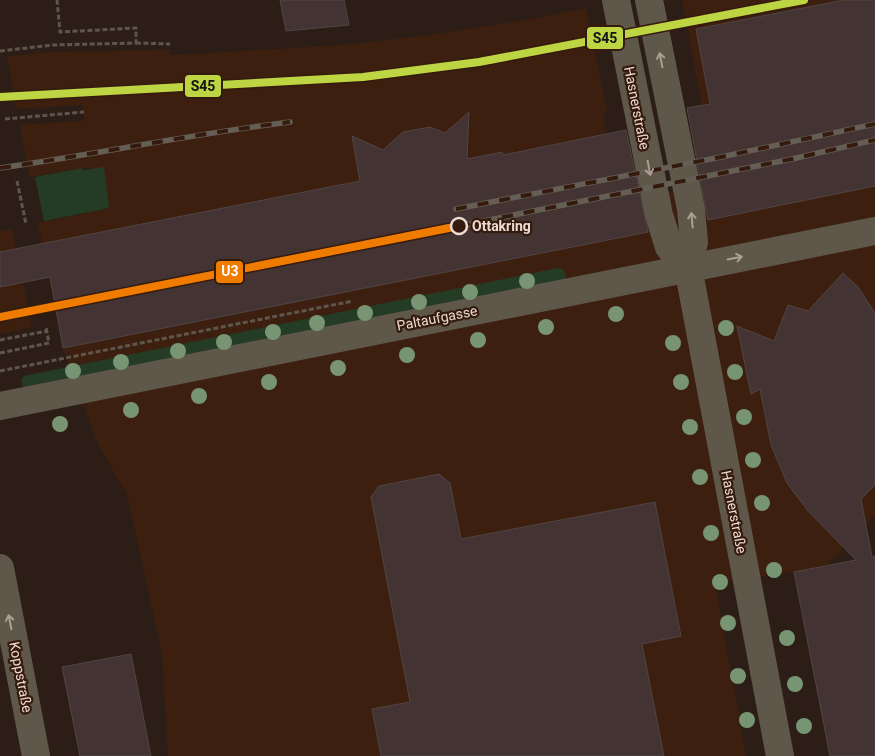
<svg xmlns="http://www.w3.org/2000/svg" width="875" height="756" font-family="Roboto,sans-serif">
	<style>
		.built { fill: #3c1f0e }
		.green { fill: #243c26 }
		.building { fill: #433433; stroke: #514544 }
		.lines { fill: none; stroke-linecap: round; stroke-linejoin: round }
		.path { stroke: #5e564d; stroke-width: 3; stroke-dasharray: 5 2.5; stroke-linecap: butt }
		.minor { stroke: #5e574a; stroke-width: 28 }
		.rail-casing { stroke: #655e55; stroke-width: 5.5 }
		.rail { stroke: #351b0d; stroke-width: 4; stroke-dasharray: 11; stroke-linecap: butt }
		.rail-1-casing { stroke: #351b0d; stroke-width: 11 }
		.rail-1 { stroke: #bdd542; stroke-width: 8 }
		.metro-1-casing { stroke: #351b0d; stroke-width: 11 }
		.metro-1 { stroke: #ef7c00; stroke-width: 8 }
		.tree { fill: #789573 }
		.oneway { stroke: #ad9f94 }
		.stop-dot { fill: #351b0d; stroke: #eddad1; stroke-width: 2.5 }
		.labels { text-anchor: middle; stroke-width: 4.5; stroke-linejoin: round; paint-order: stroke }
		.street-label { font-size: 14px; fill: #eddad1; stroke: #351b0d }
		.stop-label { font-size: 14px; font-weight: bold; fill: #eddad1; stroke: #351b0d; text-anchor: start }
		.line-badge { stroke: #351b0d; stroke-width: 2 }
		.badge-label { font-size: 14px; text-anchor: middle; font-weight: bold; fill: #fff }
		.pale-badge-label { font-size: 14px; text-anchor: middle; font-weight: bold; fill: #111 }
	</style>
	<rect width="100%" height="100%" fill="#2c1e16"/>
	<!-- built -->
	<g class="built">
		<polygon points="682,0 875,0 875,71 702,105"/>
		<polygon points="586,8 607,112 604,113 604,116 602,116 606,135 609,203 875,153 875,515 827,565 794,572 715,583 746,756 168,756 162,653 127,495 98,444 63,348 38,223 108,208 104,168 83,168 30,177 20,125 84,121 83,105 17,109 7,56 52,52 170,50 170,55 180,55 342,45 429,35 532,19"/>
		<polygon points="12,229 32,327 0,334 0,231"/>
	</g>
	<!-- green -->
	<g class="green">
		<polygon points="104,167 109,208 44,221 35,177 82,168 83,170"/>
		<path d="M558 268C566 269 566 277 567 283L24 390 21 381 24 376Z"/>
	</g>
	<!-- building -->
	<g class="building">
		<polygon points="280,0 344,0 349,25 286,31"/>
		<polygon points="844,0 875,0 875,186 708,220 687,108 710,104 696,29"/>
		<polygon points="469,112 467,159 502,152 503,155 626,130 648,232 63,348 50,277 0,287 0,252 360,181 352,136 383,150 403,132 430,127 445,133"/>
		<polygon points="843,273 858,287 875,313 875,485 861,499 872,557 875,556 875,756 830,756 794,572 856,560 808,511 787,483 771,445 760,389 751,394 737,326 774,341 788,305 808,311"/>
		<polygon points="439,474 450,483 461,539 655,502 681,636 642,644 664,756 381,756 372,709 410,702 371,497 379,486"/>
		<polygon points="131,654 151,756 80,756 62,667"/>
	</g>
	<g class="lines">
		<!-- path -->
		<g class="path">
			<polyline points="136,43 170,44"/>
			<polyline points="0,51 53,45 136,43 136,28 60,32 57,0"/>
			<polyline points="5,119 84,112"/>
			<polyline points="17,181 26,224"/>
			<polyline points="0,340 47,331"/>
			<polyline points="0,353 49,343 46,327"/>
			<polyline points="0,371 353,301"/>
		</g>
		<!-- minor -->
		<g class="minor">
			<polyline points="616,0 659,215 669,247 688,267"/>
			<polyline points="649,0 691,209 694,242 688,267 780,756"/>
			<polyline points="0,406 875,231"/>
			<polyline points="0,568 36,756"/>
		</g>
		<!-- rail casing -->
		<g class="rail-casing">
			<g id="rail">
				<path d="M0 168C97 154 193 134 290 122"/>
				<polyline points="456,209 721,157 875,124"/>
				<polyline points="459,226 792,159 875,140"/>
			</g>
		</g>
		<!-- rail -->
		<use href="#rail" class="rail"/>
		<!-- rail-1 casing -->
		<g class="rail-1-casing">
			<polyline id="rail-1" points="0,97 363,77 479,62 804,0"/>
		</g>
		<!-- rail-1 -->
		<use href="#rail-1" class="rail-1"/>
		<!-- metro-1 casing -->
		<g class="metro-1-casing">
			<polyline id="metro-1" points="0,317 459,226"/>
		</g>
		<!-- metro-1 -->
		<use href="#metro-1" class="metro-1"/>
	</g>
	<!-- trees -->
	<g class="tree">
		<circle cx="527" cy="281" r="8"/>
		<circle cx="470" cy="292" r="8"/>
		<circle cx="419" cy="302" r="8"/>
		<circle cx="365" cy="313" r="8"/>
		<circle cx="616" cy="314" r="8"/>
		<circle cx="317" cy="323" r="8"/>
		<circle cx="546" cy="327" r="8"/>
		<circle cx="726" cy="328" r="8"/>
		<circle cx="273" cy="332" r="8"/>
		<circle cx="478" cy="340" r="8"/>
		<circle cx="224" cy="342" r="8"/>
		<circle cx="673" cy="343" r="8"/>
		<circle cx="178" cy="351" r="8"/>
		<circle cx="407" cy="355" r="8"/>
		<circle cx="121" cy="362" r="8"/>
		<circle cx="338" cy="368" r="8"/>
		<circle cx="73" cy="371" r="8"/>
		<circle cx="735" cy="372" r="8"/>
		<circle cx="269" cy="382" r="8"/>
		<circle cx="681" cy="382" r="8"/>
		<circle cx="199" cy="396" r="8"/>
		<circle cx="131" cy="410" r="8"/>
		<circle cx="744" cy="417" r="8"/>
		<circle cx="60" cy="424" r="8"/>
		<circle cx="690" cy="427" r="8"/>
		<circle cx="753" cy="460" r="8"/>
		<circle cx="700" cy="477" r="8"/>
		<circle cx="762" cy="503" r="8"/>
		<circle cx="711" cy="533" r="8"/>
		<circle cx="774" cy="570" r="8"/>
		<circle cx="720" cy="582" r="8"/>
		<circle cx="728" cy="623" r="8"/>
		<circle cx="787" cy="638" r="8"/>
		<circle cx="738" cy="676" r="8"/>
		<circle cx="795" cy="684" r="8"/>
		<circle cx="747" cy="720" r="8"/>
		<circle cx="804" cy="726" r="8"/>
	</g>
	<!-- one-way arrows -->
	<defs><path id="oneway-shaft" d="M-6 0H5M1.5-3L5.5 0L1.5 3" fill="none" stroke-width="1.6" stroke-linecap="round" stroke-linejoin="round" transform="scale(1.25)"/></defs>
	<g class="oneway">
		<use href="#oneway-shaft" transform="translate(661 60) rotate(-101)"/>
		<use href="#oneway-shaft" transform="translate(649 168) rotate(79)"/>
		<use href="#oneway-shaft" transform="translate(692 220) rotate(-95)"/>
		<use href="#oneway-shaft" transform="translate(735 258) rotate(-11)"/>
		<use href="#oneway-shaft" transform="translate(10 622) rotate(-101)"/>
	</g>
	<!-- markers -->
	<circle class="stop-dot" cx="459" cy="226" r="8"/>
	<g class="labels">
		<!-- street labels -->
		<g class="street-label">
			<text transform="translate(637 108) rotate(79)" y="5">Hasnerstraße</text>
			<text transform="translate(437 318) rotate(-11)" y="5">Paltaufgasse</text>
			<text transform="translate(734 512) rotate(79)" y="5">Hasnerstraße</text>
			<text transform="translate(21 677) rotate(79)" y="5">Koppstraße</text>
		</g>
		<!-- stop labels -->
		<g class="stop-label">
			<text x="472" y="231">Ottakring</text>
		</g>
	</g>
	<g class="line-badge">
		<rect x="586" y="26" width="38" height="24" rx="5" fill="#bdd542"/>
		<rect x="184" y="74" width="38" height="24" rx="5" fill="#bdd542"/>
		<rect x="215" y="260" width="29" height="24" rx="5" fill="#ef7c00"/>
	</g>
	<g class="badge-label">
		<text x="230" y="276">U3</text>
	</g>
	<g class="pale-badge-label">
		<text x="605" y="43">S45</text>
		<text x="203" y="91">S45</text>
	</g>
</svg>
